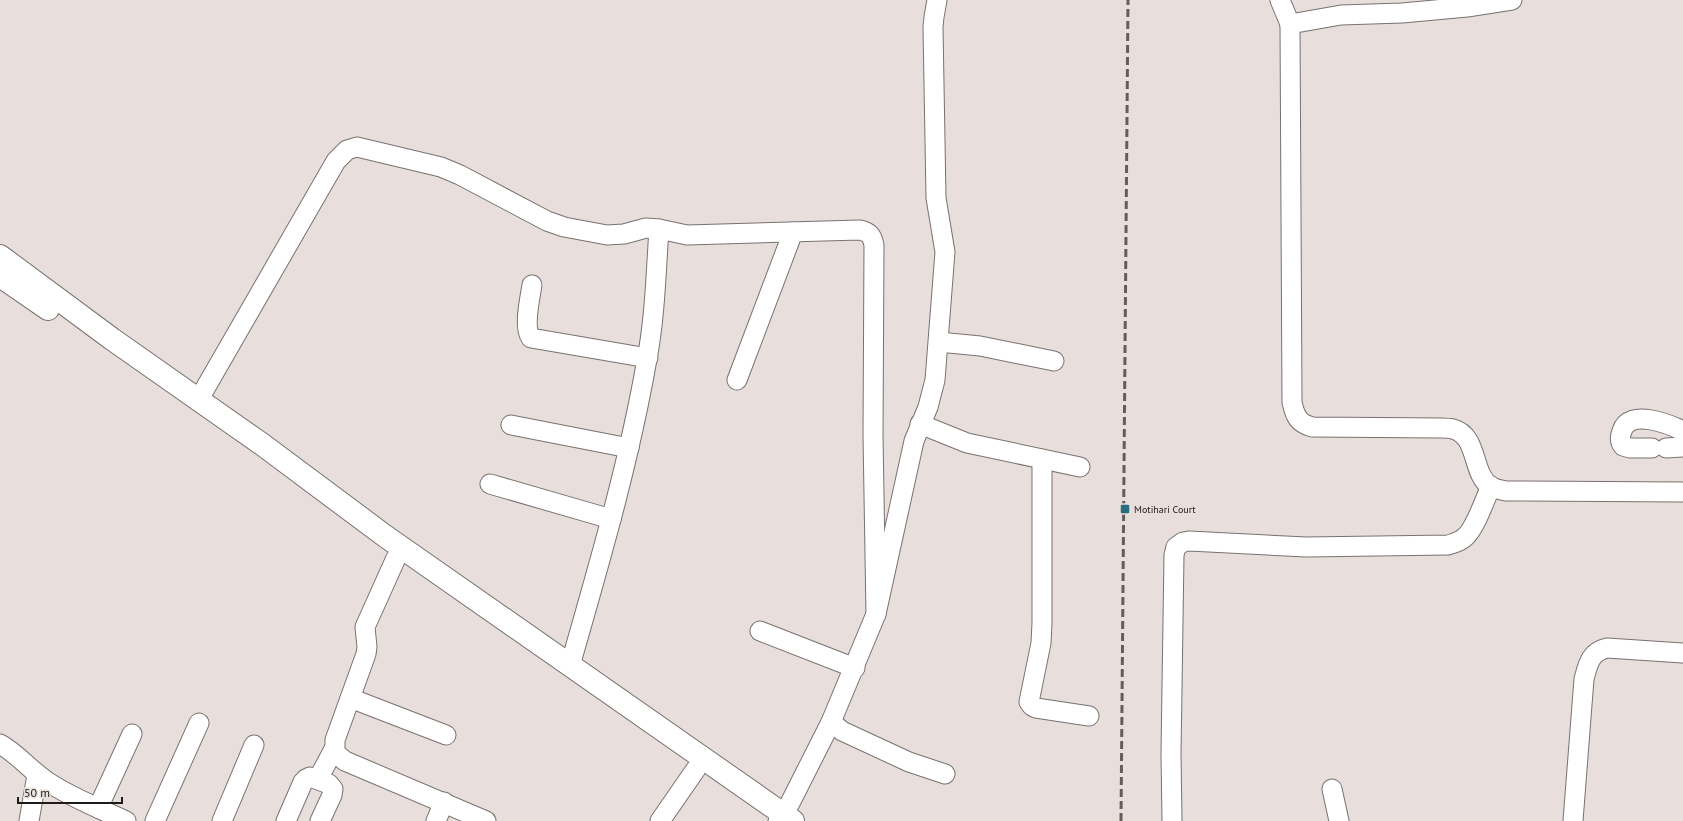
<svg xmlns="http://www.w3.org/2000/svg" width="1683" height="821" font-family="'PT Sans',sans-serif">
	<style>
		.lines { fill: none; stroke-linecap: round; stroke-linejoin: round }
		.minor-casing { stroke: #79716f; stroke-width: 21 }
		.major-casing { stroke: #79716f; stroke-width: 24 }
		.minor { stroke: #fff; stroke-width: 19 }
		.major { stroke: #fff; stroke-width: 22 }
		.rail { stroke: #635e5c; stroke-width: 3; stroke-dasharray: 8 4; stroke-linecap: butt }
		.poi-dot { fill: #2a6f7e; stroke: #e8dfdc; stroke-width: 1.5 }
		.labels { text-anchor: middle; stroke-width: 4; stroke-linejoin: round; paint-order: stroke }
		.poi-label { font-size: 10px; fill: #1d1a19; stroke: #e8dfdc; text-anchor: start }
	</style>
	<rect width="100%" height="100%" fill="#e8dfdc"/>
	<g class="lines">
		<!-- minor casing -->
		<g class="minor-casing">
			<g id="minor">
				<polyline points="1280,0 1290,24"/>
				<path d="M1512 0 1467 7 1402 13 1341 15 1290 24 1292 402C1295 416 1298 423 1312 427L1441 428C1445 428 1450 428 1453 429 1479 436 1471 474 1491 487 1496 489 1501 490 1506 491L1683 492"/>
				<path d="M532 285C530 298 523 328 531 338L648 358"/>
				<polyline points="939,342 980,346 1054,361"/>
				<polyline points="737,380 793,232"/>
				<path d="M199 399 336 161 347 150 357 147 441 167 460 175 547 221 564 227 607 235 624 234 646 228 659 229 687 235 860 230C869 232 872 235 874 245L873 435 876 614"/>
				<polyline points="920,424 967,443 1080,467"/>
				<polyline points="511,425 629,448"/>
				<path d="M1652 448H1630L1623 446C1619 441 1620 436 1622 431 1629 408 1669 424 1683 431"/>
				<polyline points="1666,448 1683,447"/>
				<polyline points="1042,459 1042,623 1041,643 1029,702 1032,706 1036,708 1089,716"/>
				<polyline points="490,484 611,519"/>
				<polyline points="396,558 365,627 367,647 366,654 335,740 335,753 345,761 486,821"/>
				<polyline points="760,631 855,668"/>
				<path d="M570 666C599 564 629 463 647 359 655 317 656 272 659 229"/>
				<polyline points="350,698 446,735"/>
				<polyline points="831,722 842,731 909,762 945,774"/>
				<path d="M0 744C18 754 31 771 48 782 72 798 101 809 126 821"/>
				<polyline points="318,779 334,749"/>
				<polyline points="1332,789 1339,821"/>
				<polyline points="98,808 132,734"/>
				<polyline points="29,821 37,775"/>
				<polyline points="155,821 199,723"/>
				<polyline points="222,821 254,745"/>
				<polyline points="286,821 303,782 306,779 310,777 329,784 333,789 332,795 320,821"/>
				<polyline points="436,821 444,802"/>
				<polyline points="660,821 696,769"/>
				<polyline points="778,821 784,815 831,722 876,614 914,441 928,407 935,380 945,252 936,198 933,27 934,17 937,0"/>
				<path d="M1172 821 1171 754 1174 555 1176 547 1183 542 1189 541 1306 547 1448 545C1454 543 1460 542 1465 537 1475 529 1485 499 1491 486"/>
				<path d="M1573 821 1584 679C1588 664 1590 652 1607 648L1683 653"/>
			</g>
		</g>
		<!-- major casing -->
		<g class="major-casing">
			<g id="major">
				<polyline points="0,256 112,339 263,445 385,536 793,821"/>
				<polyline points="0,276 48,309"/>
			</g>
		</g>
		<!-- minor -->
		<use href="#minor" class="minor"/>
		<!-- major -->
		<use href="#major" class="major"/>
		<!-- rail -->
		<polyline class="rail" points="1121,821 1128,0"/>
	</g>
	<!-- markers -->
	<rect class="poi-dot" x="1120" y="504" width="10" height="10" rx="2"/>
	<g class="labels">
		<!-- poi labels -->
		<g class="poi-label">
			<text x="1134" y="513">Motihari Court</text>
		</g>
	</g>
	<!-- scale -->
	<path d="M18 797v6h104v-6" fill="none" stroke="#1d1a19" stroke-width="2"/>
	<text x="24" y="797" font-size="12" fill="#1d1a19" stroke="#e8dfdc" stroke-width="3" paint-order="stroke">50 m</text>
</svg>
